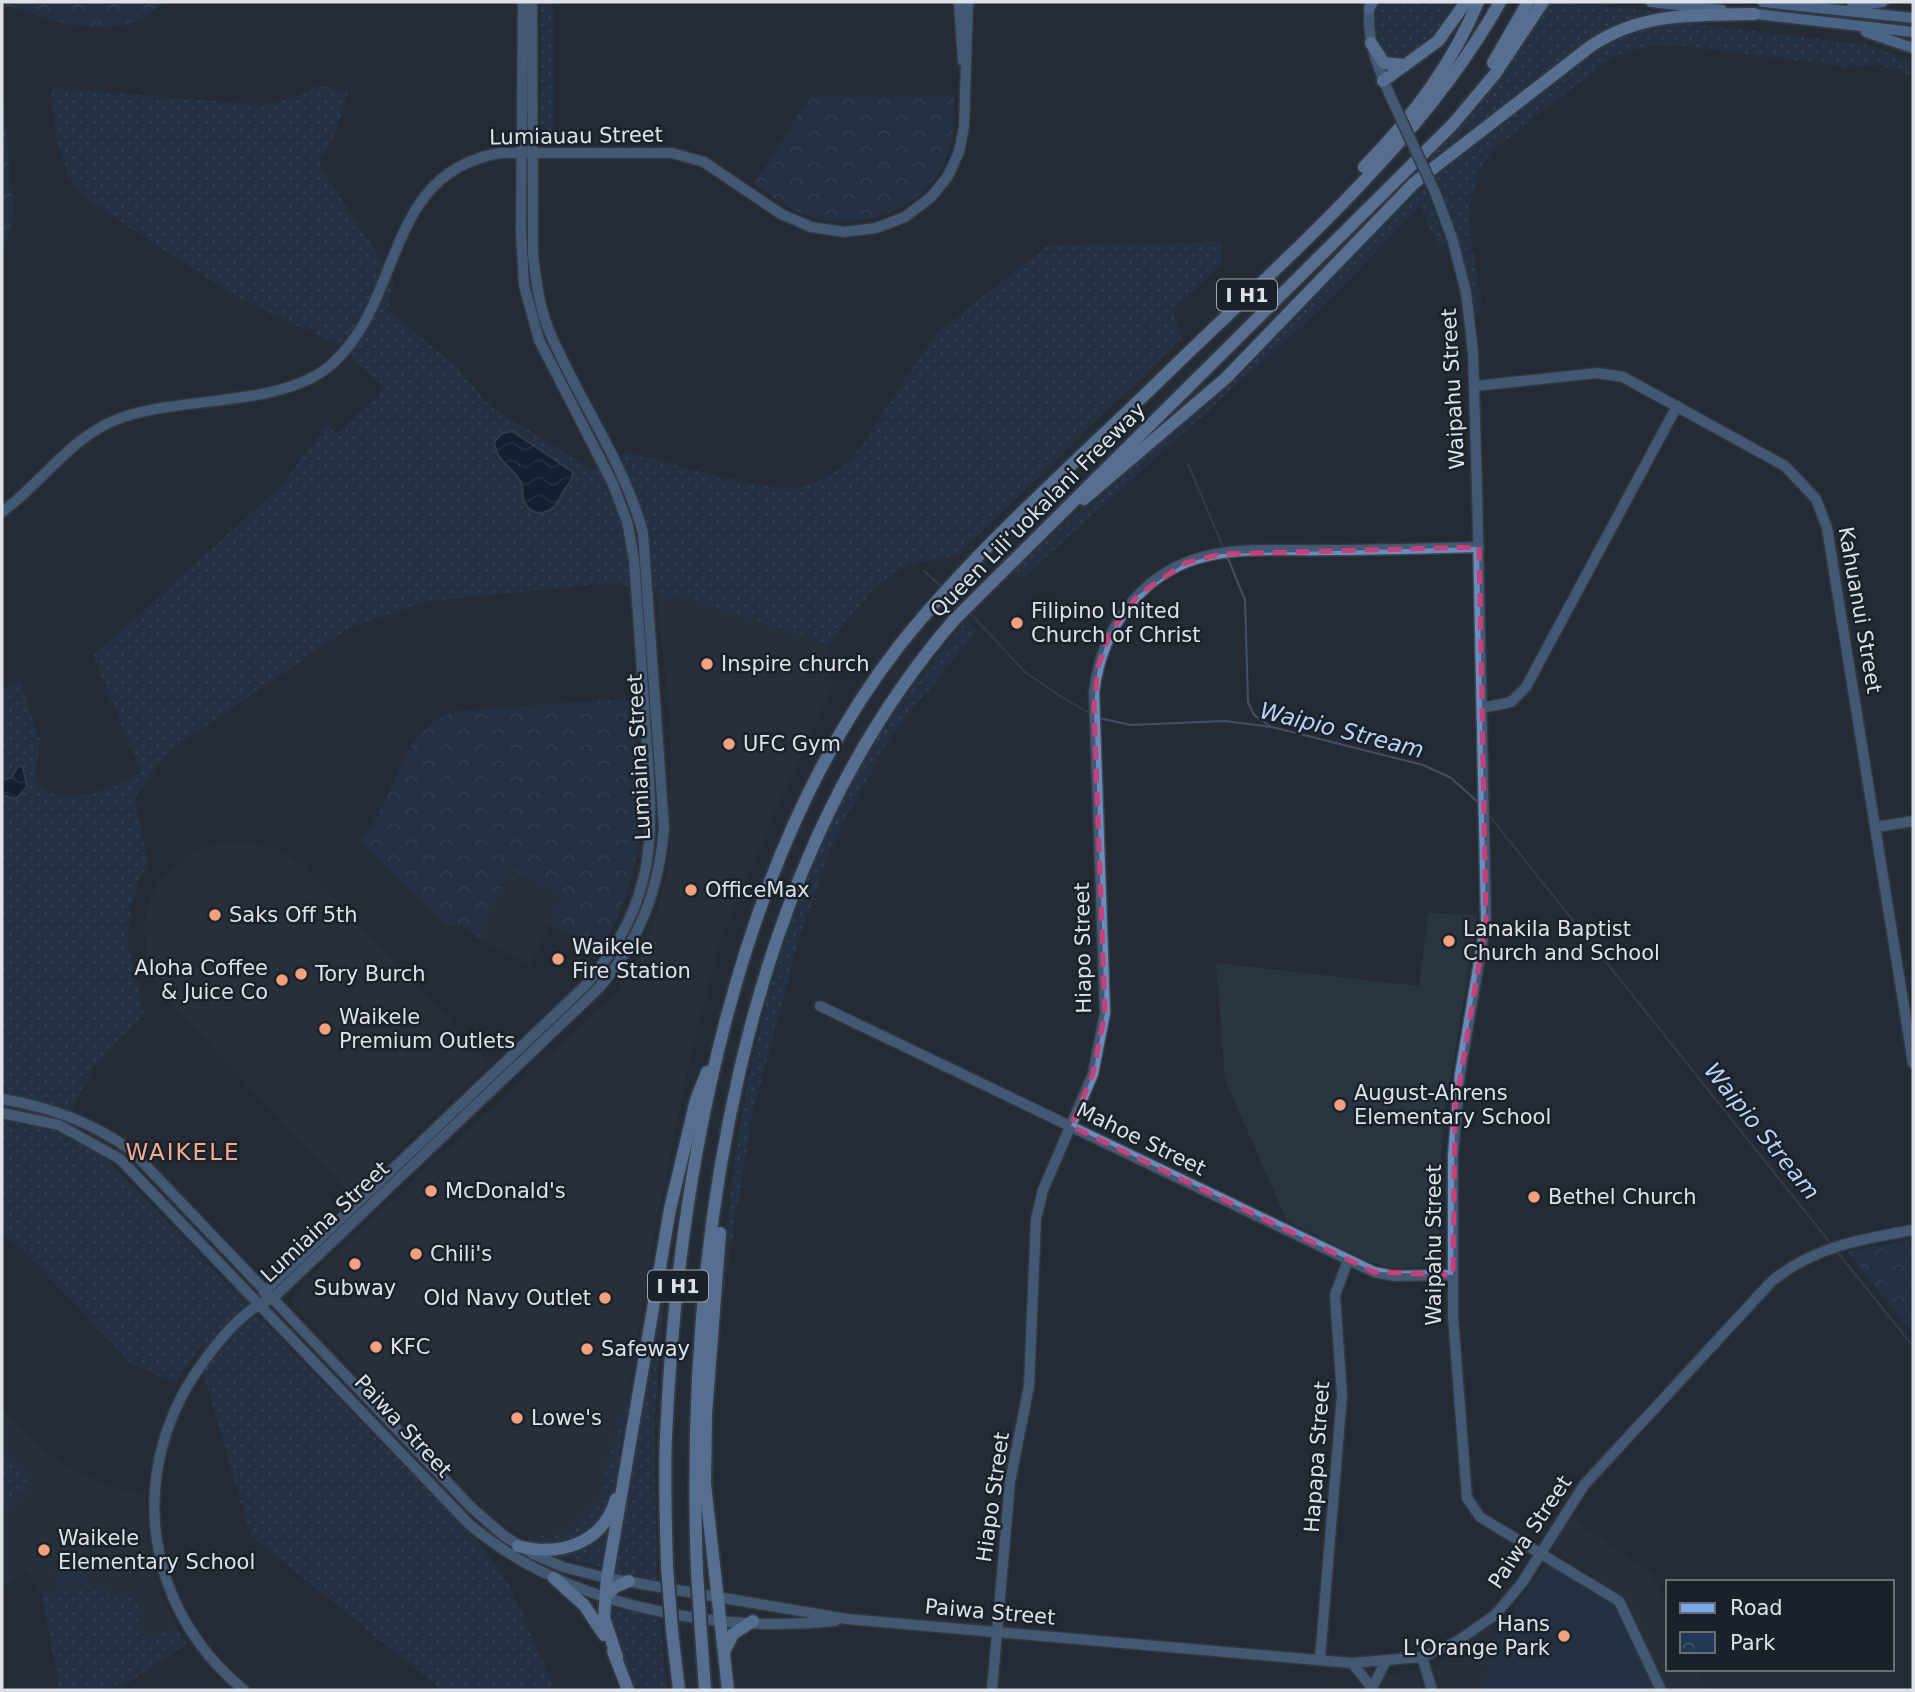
<svg xmlns="http://www.w3.org/2000/svg" width="1915" height="1692" font-family="'DejaVu Sans',sans-serif">
	<style>
		.built { fill: #2a3542 }
		.grass { fill: url(#grass-dots) }
		.park { fill: url(#park-crowns) }
		.pitch { fill: #233853 }
		.water { fill: url(#water-waves); stroke: #425066; stroke-width: 2 }
		.lines { fill: none; stroke-linecap: round; stroke-linejoin: round }
		.stream { stroke: #425066; stroke-width: 2 }
		.secondary-casing { stroke: #424851; stroke-width: 13 }
		.primary-casing { stroke: #424851; stroke-width: 14 }
		.highway-casing { stroke: #424851; stroke-width: 16 }
		.secondary { stroke: #678ebe; stroke-width: 10 }
		.primary { stroke: #77a9e8; stroke-width: 10 }
		.highway { stroke: #92c2fe; stroke-width: 12 }
		.secondary-bridge-casing { stroke: #424851; stroke-width: 13; stroke-linecap: butt }
		.highway-bridge-casing { stroke: #424851; stroke-width: 16; stroke-linecap: butt }
		.secondary-bridge { stroke: #678ebe; stroke-width: 10 }
		.highway-bridge { stroke: #92c2fe; stroke-width: 12 }
		.marked { fill: none; stroke: #c74077; stroke-width: 5; stroke-dasharray: 14 9; stroke-linejoin: round }
		.poi-dot { fill: #f1a17d; stroke: #1a212a; stroke-width: 2.5 }
		.labels { text-anchor: middle; stroke-width: 5; stroke-linejoin: round; paint-order: stroke }
		.shield { fill: #1a212a; stroke: #a2a8af; stroke-width: 2 }
		.shield-label { font-size: 19px; font-weight: bold; fill: #dde2e8 }
		.street-label { font-size: 21px; fill: #dde2e8; stroke: #1a212a }
		.poi-label { font-size: 21px; fill: #dde2e8; stroke: #1a212a; text-anchor: start }
		.water-label { font-size: 23px; font-style: italic; fill: #b9d4f7; stroke: #1a212a }
		.neighbourhood-label { font-size: 23px; letter-spacing: 2px; fill: #f6ab8a; stroke: #1a212a }
	</style>
	<defs>
		<pattern id="grass-dots" width="8" height="8" patternUnits="userSpaceOnUse" patternTransform="scale(1.75)"><rect width="8" height="8" fill="#233853"/><path d="M2 2h.1M6 6h.1" fill="none" stroke="#42546c" stroke-width="1.8" stroke-linecap="round"/></pattern>
		<pattern id="park-crowns" width="20" height="18" patternUnits="userSpaceOnUse" patternTransform="scale(1.75)"><rect width="20" height="18" fill="#233853"/><path d="M2 6a3 3 0 1 1 6 0M12 15a3 3 0 1 1 6 0" fill="none" stroke="#42546c"/></pattern>
		<pattern id="water-waves" width="16" height="10" patternUnits="userSpaceOnUse" patternTransform="scale(1.75)"><rect width="16" height="10" fill="#00122e"/><path d="M0 5q4-4 8 0t8 0" fill="none" stroke="#25344c"/></pattern>
	</defs>
	<rect width="100%" height="100%" fill="#242b34"/>
	<!-- built -->
	<g class="built">
		<polygon points="656,593 686,599 828,645 832,688 777,807 718,945 691,1052 654,1235 628,1398 611,1445 600,1500 568,1533 527,1538 487,1512 293,1304 301,1285 619,991 637,961 656,916 666,877 670,843 671,725"/>
		<polygon points="231,841 276,848 302,865 489,1062 351,1195 164,996 148,965 144,921 152,895 160,881 194,851"/>
		<polygon points="510,869 563,894 530,965 478,939"/>
		<polygon points="1428,913 1477,915 1476,927 1444,1116 1438,1201 1439,1263 1436,1267 1391,1268 1369,1262 1287,1221 1225,1080 1216,963 1419,986"/>
		<polygon points="2,1408 41,1448 67,1467 111,1487 145,1494 148,1542 154,1573 167,1609 187,1644 122,1687 60,1690 42,1595 26,1571 2,1587"/>
		<polygon points="1568,1516 1651,1572 1668,1608 1668,1669 1697,1669 1707,1690 1670,1690 1662,1679 1622,1595 1554,1551 1553,1541"/>
		<polygon points="1508,1614 1489,1657 1484,1690 1440,1690 1436,1674 1438,1664"/>
		<polygon points="1411,1670 1418,1674 1423,1690 1382,1690 1382,1676"/>
	</g>
	<!-- grass -->
	<g class="grass">
		<polygon points="541,2 553,2 555,139 545,137 541,127"/>
		<path d="M1375 2H1454C1441 26 1420 58 1391 62 1373 45 1368 26 1375 2Z"/>
		<polygon points="1548,2 1666,12 1632,20 1431,165 1429,160 1489,91"/>
		<path d="M1685 23 1870 45 1913 63V76L1881 65 1847 67 1684 46 1655 45 1613 57 1494 149C1456 197 1474 245 1481 302L1480 312 1475 316C1467 266 1455 219 1434 173L1606 45 1633 31Z"/>
		<path d="M319 85 348 92 335 134 320 161 322 170 394 279 388 310 455 365 491 407 593 470 627 451C661 461 770 494 800 487 819 482 838 471 852 459L935 334 1048 245 1221 242 1222 265 1173 310 1182 338 957 556 910 564 876 586 828 645 686 599 611 583 429 601 351 627 171 750 159 763 135 798 148 861 131 903 127 941 144 1014 94 1066 61 1133 100 1152 485 1550 511 1588 555 1690H441L250 1535 204 1376 202 1344 175 1383 131 1364 28 1255 2 1234V690L20 681 40 740 35 780C64 812 110 788 141 772L93 656 280 487 327 424 336 434 385 389 336 344 240 299 93 204 69 180 56 137 51 88 266 105 299 95Z"/>
		<polygon points="1423,182 1446,245 1438,248 1420,206 1320,310 1024,577 1011,574 1075,514 1219,392"/>
		<path d="M967 619 977 631 891 736 836 836 801 933 753 1112 722 1303C731 1113 771 921 867 756 895 707 931 662 967 619Z"/>
		<polygon points="665,1287 654,1425 657,1580 615,1572"/>
		<path d="M628 1398C628 1415 623 1430 620 1446 617 1465 619 1487 611 1505 597 1536 558 1556 527 1538L568 1533 599 1500 611 1445Z"/>
		<polygon points="3,1449 34,1482 2,1513 2,1451"/>
		<polygon points="612,1522 603,1568 556,1555 567,1552"/>
		<polygon points="93,1585 94,1590 107,1588 109,1595 128,1592 130,1596 134,1595 146,1638 177,1629 187,1644 122,1687 60,1690 42,1595"/>
		<polygon points="607,1606 660,1617 667,1690 632,1690 611,1637"/>
	</g>
	<!-- park -->
	<g class="park">
		<path d="M2 2H163C124 46 58 23 11 7H2Z"/>
		<polygon points="2,83 14,214 2,258"/>
		<path d="M954 95C954 113 955 132 950 149 932 208 860 235 805 215 786 208 770 195 754 184L810 96Z"/>
		<path d="M626 699 630 701 634 708C640 803 651 864 601 950L549 924 563 894 510 869 478 939 461 925 448 927 360 841C400 799 395 721 464 710Z"/>
		<polygon points="1913,1239 1913,1334 1847,1252"/>
	</g>
	<!-- pitch -->
	<g class="pitch">
		<polygon points="84,1563 88,1584 58,1590 54,1569"/>
		<path d="M1549 1565 1616 1607 1654 1690H1484C1489 1639 1513 1609 1542 1569Z"/>
	</g>
	<!-- water -->
	<g class="water">
		<path d="M512 431 573 472C573 483 564 487 561 496 555 514 530 522 523 498 522 493 524 488 521 482 512 466 497 463 494 442L501 434Z"/>
		<polygon points="18,766 23,767 27,787 16,799 2,795 3,780 11,778"/>
	</g>
	<g class="lines">
		<!-- stream -->
		<g class="stream">
			<polyline points="1188,464 1223,547"/>
			<polyline points="1227,556 1245,600 1248,702 1254,715 1270,726"/>
			<polyline points="924,571 943,588"/>
			<polyline points="949,594 961,604"/>
			<polyline points="970,613 1025,672 1063,698 1091,714"/>
			<polyline points="1099,718 1131,725 1225,721 1272,727 1423,765 1451,778 1480,804"/>
			<polyline points="1488,814 1832,1245"/>
			<polyline points="1837,1252 1913,1346"/>
		</g>
		<!-- secondary casing -->
		<g class="secondary-casing">
			<g id="secondary">
				<polyline points="959,2 963,61"/>
				<path d="M1370 2C1365 38 1378 69 1393 102"/>
				<polyline points="1435,192 1452,238 1466,292 1473,352 1477,488 1486,921 1460,1074 1453,1155 1453,1316 1467,1498 1480,1517 1619,1601 1661,1690"/>
				<polyline points="1475,386 1598,373 1623,377 1785,466 1816,499 1827,528 1913,1063"/>
				<path d="M2 512C39 485 69 440 113 421 175 394 280 410 332 364 405 299 383 173 500 153H672L704 162 781 214 811 227 844 232 876 228 905 217 931 197 948 176 959 152 964 127 968 2"/>
				<polyline points="1482,708 1511,702 1526,687 1677,406"/>
				<polyline points="1877,827 1913,821"/>
				<polyline points="820,1006 1374,1272 1394,1276 1453,1275"/>
				<path d="M2 1099C50 1107 92 1122 132 1151L472 1508 504 1536 533 1554 563 1567 607 1578 847 1619 1352 1663 1422 1657 1456 1642 1495 1615 1522 1583 1584 1485 1771 1282C1813 1247 1861 1239 1913 1230"/>
				<path d="M2 1113 59 1125 120 1159 469 1524C563 1604 713 1634 835 1621"/>
				<path d="M264 1292 586 985C662 895 653 830 645 720 642 667 638 614 634 560L627 521 612 482 539 340 524 285 521 231 523 2"/>
				<polyline points="1422,1657 1432,1690"/>
				<polyline points="1320,1659 1342,1395 1335,1295 1348,1260"/>
				<polyline points="1352,1663 1372,1688"/>
				<polyline points="1372,1688 1385,1663"/>
				<path d="M244 1690C140 1605 125 1463 207 1357 224 1334 246 1308 273 1298L597 990C639 942 659 891 664 827L643 533C623 459 577 399 548 328 539 305 536 280 533 255L532 2"/>
				<path d="M992 1690 1010 1482 1029 1386 1036 1219 1043 1190 1093 1074 1105 1013 1094 692C1102 627 1143 569 1211 555 1248 547 1290 551 1328 550 1379 550 1429 548 1479 547"/>
			</g>
		</g>
		<!-- primary casing -->
		<g class="primary-casing">
			<g id="primary">
				<polyline points="1651,2 1722,10"/>
				<polyline points="1763,2 1913,18"/>
				<polyline points="1852,6 1883,2"/>
				<polyline points="1369,9 1373,2"/>
				<polyline points="1748,13 1913,32"/>
				<polyline points="1866,32 1913,48"/>
			</g>
		</g>
		<!-- highway casing -->
		<g class="highway-casing">
			<g id="highway">
				<polyline points="1371,43 1384,63 1405,65"/>
				<polyline points="1493,63 1528,2"/>
				<polyline points="1383,81 1438,41 1466,2"/>
				<path d="M1364 167C1411 119 1452 65 1478 2"/>
				<path d="M1084 499 1226 378 1414 183 1591 46C1641 12 1696 15 1754 14"/>
				<polyline points="720,1233 706,1414 705,1484 728,1690"/>
				<path d="M518 1546C559 1557 603 1544 616 1499"/>
				<path d="M667 1567C666 1524 664 1480 666 1437 677 1176 735 857 899 646 976 549 1071 467 1159 381 1278 264 1418 148 1500 2"/>
				<path d="M697 1572C685 1251 738 870 954 620L1453 124 1495 74 1543 2"/>
				<polyline points="554,1578 584,1605 604,1635"/>
				<polyline points="605,1597 615,1587 629,1581"/>
				<polyline points="672,1631 679,1690"/>
				<polyline points="701,1633 705,1690"/>
				<polyline points="725,1650 733,1634 753,1621"/>
				<polyline points="613,1651 628,1690"/>
				<polyline points="617,1657 604,1618 607,1578 670,1209 696,1100 707,1072"/>
			</g>
		</g>
		<!-- secondary -->
		<use href="#secondary" class="secondary"/>
		<!-- primary -->
		<use href="#primary" class="primary"/>
		<!-- highway -->
		<use href="#highway" class="highway"/>
		<!-- secondary-bridge casing -->
		<g class="secondary-bridge-casing">
			<polyline id="secondary-bridge" points="1393,102 1435,192"/>
		</g>
		<!-- highway-bridge casing -->
		<g class="highway-bridge-casing">
			<g id="highway-bridge">
				<polyline points="667,1567 672,1631"/>
				<polyline points="697,1572 701,1633"/>
			</g>
		</g>
		<!-- secondary-bridge -->
		<use href="#secondary-bridge" class="secondary-bridge"/>
		<!-- highway-bridge -->
		<use href="#highway-bridge" class="highway-bridge"/>
	</g>
	<!-- marked area -->
	<path d="M0 0H1915V1692H0ZM1479 547 1486 921 1455 1110 1453 1275 1374 1272 1071 1126 1093 1074 1105 1013 1094 706 1098 667 1110 633 1138 595 1185 563 1221 554Z" fill="#242b34" fill-opacity=".55" fill-rule="evenodd"/>
	<path class="marked" d="M1479 547 1486 921 1455 1110 1453 1275 1374 1272 1071 1126 1093 1074 1105 1013 1094 706 1098 667 1110 633 1138 595 1185 563 1221 554Z"/>
	<!-- markers -->
	<g class="poi-dot">
		<circle cx="1017" cy="623" r="7"/>
		<circle cx="707" cy="664" r="7"/>
		<circle cx="729" cy="744" r="7"/>
		<circle cx="691" cy="890" r="7"/>
		<circle cx="215" cy="915" r="7"/>
		<circle cx="1449" cy="941" r="7"/>
		<circle cx="558" cy="959" r="7"/>
		<circle cx="301" cy="974" r="7"/>
		<circle cx="282" cy="980" r="7"/>
		<circle cx="325" cy="1029" r="7"/>
		<circle cx="1340" cy="1105" r="7"/>
		<circle cx="431" cy="1191" r="7"/>
		<circle cx="1534" cy="1197" r="7"/>
		<circle cx="416" cy="1254" r="7"/>
		<circle cx="355" cy="1264" r="7"/>
		<circle cx="605" cy="1298" r="7"/>
		<circle cx="376" cy="1347" r="7"/>
		<circle cx="587" cy="1349" r="7"/>
		<circle cx="517" cy="1418" r="7"/>
		<circle cx="44" cy="1550" r="7"/>
		<circle cx="1564" cy="1636" r="7"/>
	</g>
	<g class="labels">
		<!-- shield labels -->
		<g class="shield">
			<rect x="1217" y="279.5" width="60" height="31" rx="5"/>
			<rect x="648" y="1270.5" width="60" height="31" rx="5"/>
		</g>
		<g class="shield-label">
			<text x="1247" y="302">I H1</text>
			<text x="678" y="1293">I H1</text>
		</g>
		<!-- street labels -->
		<g class="street-label">
			<text transform="translate(576 136) rotate(-1)" y="7">Lumiauau Street</text>
			<text transform="translate(1453 389) rotate(-93)" y="7">Waipahu Street</text>
			<text transform="translate(1038 510) rotate(-45)" y="7">Queen Liliʻuokalani Freeway</text>
			<text transform="translate(1860 610) rotate(80)" y="7">Kahuanui Street</text>
			<text transform="translate(639 757) rotate(-93)" y="7">Lumiaina Street</text>
			<text transform="translate(1083 948) rotate(-91)" y="7">Hiapo Street</text>
			<text transform="translate(1141 1139) rotate(26)" y="7">Mahoe Street</text>
			<text transform="translate(325 1222) rotate(-43)" y="7">Lumiaina Street</text>
			<text transform="translate(1434 1245) rotate(-90)" y="7">Waipahu Street</text>
			<text transform="translate(403 1426) rotate(47)" y="7">Paiwa Street</text>
			<text transform="translate(1317 1457) rotate(-86)" y="7">Hapapa Street</text>
			<text transform="translate(993 1497) rotate(-82)" y="7">Hiapo Street</text>
			<text transform="translate(1530 1532) rotate(-56)" y="7">Paiwa Street</text>
			<text transform="translate(990 1612) rotate(5)" y="7">Paiwa Street</text>
		</g>
		<!-- poi labels -->
		<g class="poi-label">
			<text x="1031" y="618">Filipino United<tspan x="1031" dy="24">Church of Christ</tspan></text>
			<text x="721" y="671">Inspire church</text>
			<text x="743" y="751">UFC Gym</text>
			<text x="705" y="897">OfficeMax</text>
			<text x="229" y="922">Saks Off 5th</text>
			<text x="1463" y="936">Lanakila Baptist<tspan x="1463" dy="24">Church and School</tspan></text>
			<text x="572" y="954">Waikele<tspan x="572" dy="24">Fire Station</tspan></text>
			<text x="268" y="975" text-anchor="end">Aloha Coffee<tspan x="268" dy="24">&amp; Juice Co</tspan></text>
			<text x="315" y="981">Tory Burch</text>
			<text x="339" y="1024">Waikele<tspan x="339" dy="24">Premium Outlets</tspan></text>
			<text x="1354" y="1100">August-Ahrens<tspan x="1354" dy="24">Elementary School</tspan></text>
			<text x="445" y="1198">McDonald's</text>
			<text x="1548" y="1204">Bethel Church</text>
			<text x="430" y="1261">Chili's</text>
			<text x="355" y="1295" text-anchor="middle">Subway</text>
			<text x="591" y="1305" text-anchor="end">Old Navy Outlet</text>
			<text x="390" y="1354">KFC</text>
			<text x="601" y="1356">Safeway</text>
			<text x="531" y="1425">Lowe's</text>
			<text x="58" y="1545">Waikele<tspan x="58" dy="24">Elementary School</tspan></text>
			<text x="1550" y="1631" text-anchor="end">Hans<tspan x="1550" dy="24">L'Orange Park</tspan></text>
		</g>
		<!-- water labels -->
		<g class="water-label">
			<text transform="translate(1342 730) rotate(14)" y="8">Waipio Stream</text>
			<text transform="translate(1762 1131) rotate(51)" y="8">Waipio Stream</text>
		</g>
		<!-- neighbourhood labels -->
		<g class="neighbourhood-label">
			<text x="183" y="1160">WAIKELE</text>
		</g>
	</g>
	<!-- border -->
	<rect width="1915" height="1692" fill="none" stroke="#dde2e8" stroke-width="7"/>
	<!-- legend -->
	<rect x="1666" y="1580" width="228" height="91" fill="#1a212a" stroke="#686e76" stroke-width="2"/>
	<rect x="1680" y="1603" width="35" height="10" fill="#77a9e8" stroke="#686e76" stroke-width="2"/>
	<text x="1730" y="1615" font-size="21" fill="#dde2e8">Road</text>
	<rect x="1680" y="1632" width="35" height="21" fill="url(#park-crowns)" stroke="#686e76" stroke-width="2"/>
	<text x="1730" y="1650" font-size="21" fill="#dde2e8">Park</text>
</svg>
